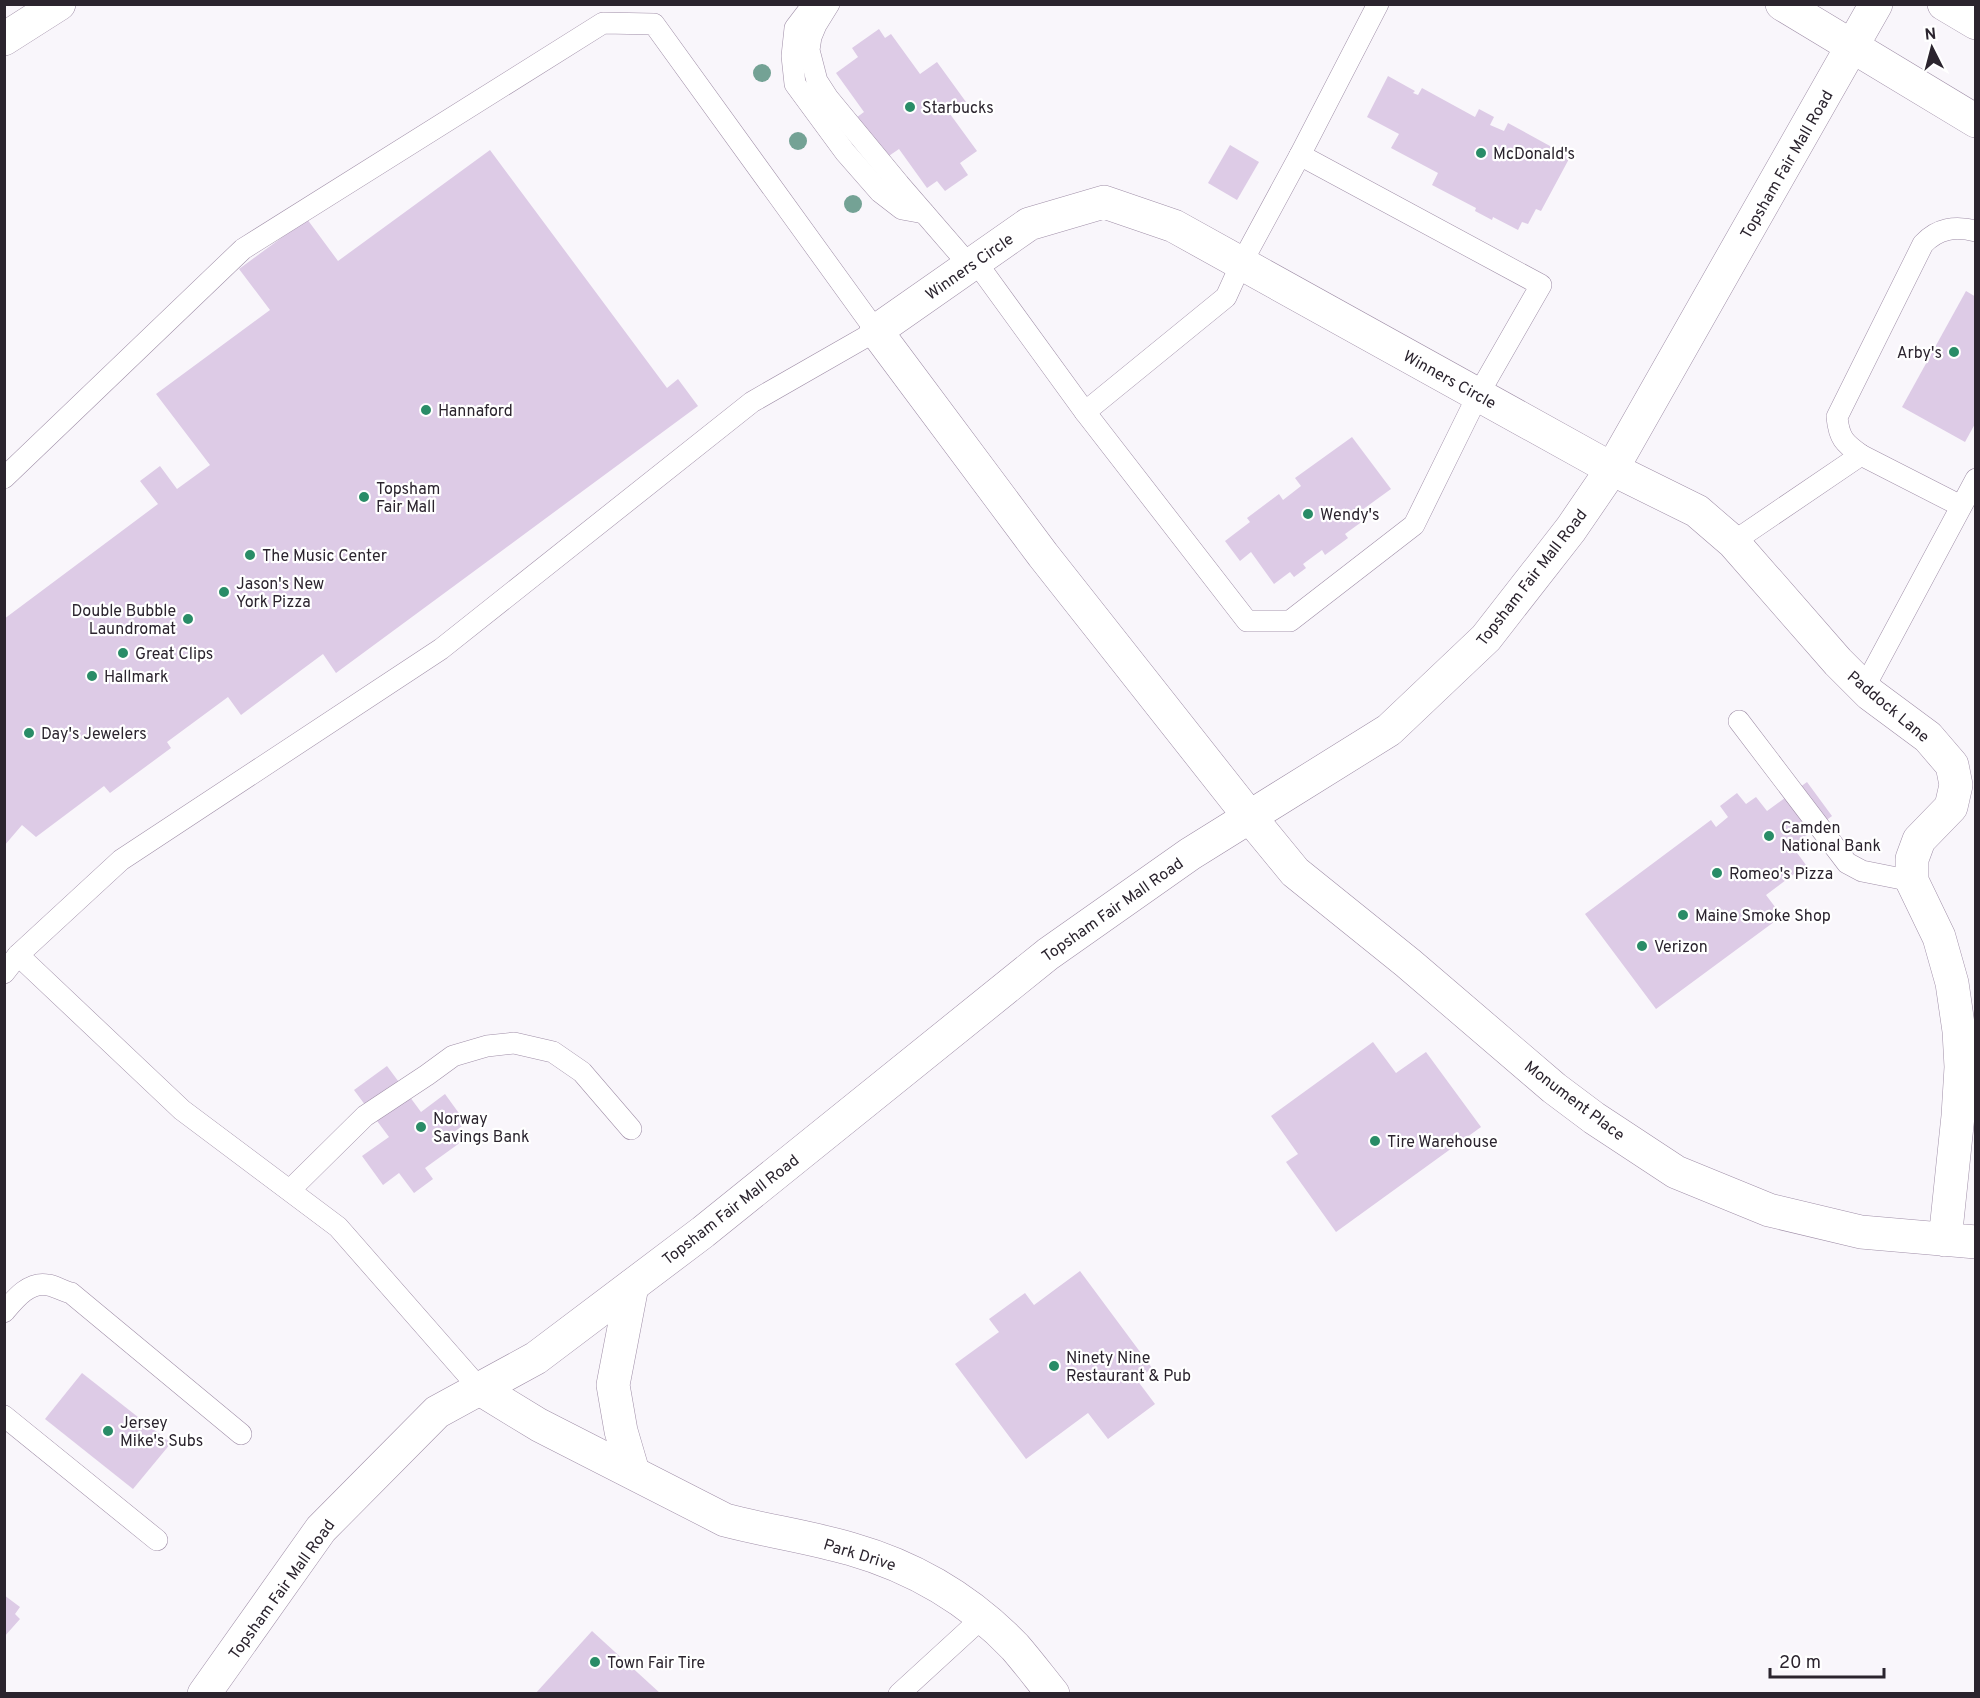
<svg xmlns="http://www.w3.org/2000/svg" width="1980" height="1698" font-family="Overpass,sans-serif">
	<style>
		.building { fill: #ddcbe6 }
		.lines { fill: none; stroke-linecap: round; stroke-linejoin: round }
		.service-casing { stroke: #a08fa8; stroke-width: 22 }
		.minor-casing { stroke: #a08fa8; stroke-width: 34 }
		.trunk-casing { stroke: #a08fa8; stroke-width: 34 }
		.motorway-casing { stroke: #a08fa8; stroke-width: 34 }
		.service { stroke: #fff; stroke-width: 21 }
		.minor { stroke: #fff; stroke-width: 33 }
		.trunk { stroke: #fff; stroke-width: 33 }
		.motorway { stroke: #fff; stroke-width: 33 }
		.tree { fill: #74a295 }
		.poi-dot { fill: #298c67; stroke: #fff; stroke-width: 2 }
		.labels { text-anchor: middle; stroke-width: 4.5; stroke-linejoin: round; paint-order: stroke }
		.poi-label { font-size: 16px; fill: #2b242e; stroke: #fff; text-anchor: start }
		.street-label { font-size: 16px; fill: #2b242e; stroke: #fff }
	</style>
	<rect width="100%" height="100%" fill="#f9f6fb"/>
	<!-- building -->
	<g class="building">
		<polygon points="879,29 885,38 891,34 920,74 937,62 966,102 950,114 977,151 960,163 968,175 945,191 937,181 927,188 899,149 861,175 833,135 864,112 836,73 858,57 852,48"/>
		<polygon points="1388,76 1415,91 1413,93 1418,95 1422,88 1475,117 1479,109 1494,117 1490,125 1504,131 1508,123 1570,157 1541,211 1536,209 1528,224 1522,222 1518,230 1493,217 1492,220 1475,211 1476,208 1432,185 1438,173 1391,148 1399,134 1367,117"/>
		<polygon points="1230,145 1259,162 1237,200 1208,183"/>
		<polygon points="490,150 667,388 678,379 698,406 336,673 323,654 241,715 228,697 167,742 171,748 110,793 104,786 36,837 22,825 4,846 4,619 158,504 140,481 160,466 177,489 210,465 156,394 270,310 239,269 307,219 338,261"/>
		<polygon points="1966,291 1976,297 1976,422 1965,442 1902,407"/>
		<polygon points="1352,437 1391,489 1362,510 1367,518 1345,534 1348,538 1325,555 1322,550 1303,564 1306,568 1294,577 1290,572 1274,584 1251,552 1240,561 1225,541 1250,522 1247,518 1279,494 1283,500 1301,486 1295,478"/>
		<polygon points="1807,782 1832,816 1792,846 1806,865 1766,895 1782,916 1656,1009 1585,914 1711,820 1716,827 1728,817 1720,806 1737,793 1746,804 1756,797 1767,811"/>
		<polygon points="1373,1042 1396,1073 1426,1052 1481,1127 1336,1232 1286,1162 1298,1154 1271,1116"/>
		<polygon points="387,1066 421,1112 445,1094 466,1123 454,1132 461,1142 425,1168 433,1179 414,1193 399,1173 383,1185 362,1156 389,1137 354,1090"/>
		<polygon points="1080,1271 1152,1368 1137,1380 1155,1404 1108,1439 1088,1413 1026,1459 955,1364 999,1332 989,1319 1025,1293 1034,1305"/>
		<polygon points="82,1373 171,1443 133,1489 45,1419"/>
		<polygon points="4,1595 20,1607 15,1614 20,1619 4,1637"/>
		<polygon points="592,1631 661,1694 535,1694"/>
	</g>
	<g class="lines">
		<!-- service casing -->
		<g class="service-casing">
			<g id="service">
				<polyline points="829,4 816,25 811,37 809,50 817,81 828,98 899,184 970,266"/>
				<polyline points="824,5 811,7 795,28 792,56 795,84 845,152 880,192 902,209 924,213"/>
				<polyline points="976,262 1085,412 1247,621 1290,621 1414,525 1478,395 1541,285 1300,155 1378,4"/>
				<polyline points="1085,412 1226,297 1241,264 1300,155"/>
				<polyline points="4,478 243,249 603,23 654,24 876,331 752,402 441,649 121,860 18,955 4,973"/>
				<path d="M1961 506 1861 455C1844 443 1839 438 1837 417L1923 244C1938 228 1955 226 1976 231"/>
				<polyline points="1733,542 1861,455"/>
				<polyline points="1864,688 1976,479"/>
				<polyline points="1739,721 1847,863 1862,871 1912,881"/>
				<polyline points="18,955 182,1110 338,1227 480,1389"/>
				<polyline points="290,1190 365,1116 427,1075 453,1056 487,1046 514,1043 553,1052 582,1072 631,1129"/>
				<path d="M4 1312C15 1299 29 1281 48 1285 55 1286 63 1291 71 1293L241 1434"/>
				<polyline points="4,1416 157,1540"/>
				<polyline points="899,1694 982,1618"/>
			</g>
		</g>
		<!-- minor casing -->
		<g class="minor-casing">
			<g id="minor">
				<polyline points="1945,1240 1958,1116 1961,1067 1959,1031 1952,983 1939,937 1912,881 1912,859 1919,840 1951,807 1956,785 1952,765 1928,737 1870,694 1838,662 1733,542 1697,511 1612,469 1174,226 1104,202 1029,224 876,331 1043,555 1249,816 1295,872 1408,963 1554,1088 1594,1118 1676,1172 1769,1210 1861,1232 1976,1242"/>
				<polyline points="632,1286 613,1385 621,1431 633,1472"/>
				<path d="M480 1389 539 1425 725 1520C767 1531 810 1537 851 1549 914 1567 970 1600 1015 1647 1028 1662 1040 1678 1053 1694"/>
				<polyline points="204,1694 321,1529 437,1412 536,1358 703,1232 1048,954 1190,854 1389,730 1486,638 1571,529 1612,469 1876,4"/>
			</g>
		</g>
		<!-- trunk casing -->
		<g class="trunk-casing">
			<g id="trunk">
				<polyline points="1782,4 1976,121"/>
				<polyline points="1944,4 1976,23"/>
			</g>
		</g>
		<!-- motorway casing -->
		<g class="motorway-casing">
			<polyline id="motorway" points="4,39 59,4"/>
		</g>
		<!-- service -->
		<use href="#service" class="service"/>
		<!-- minor -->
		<use href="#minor" class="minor"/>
		<!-- trunk -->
		<use href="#trunk" class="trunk"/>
		<!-- motorway -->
		<use href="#motorway" class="motorway"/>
	</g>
	<!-- trees -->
	<g class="tree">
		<circle cx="762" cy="73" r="9"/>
		<circle cx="798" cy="141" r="9"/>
		<circle cx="853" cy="204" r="9"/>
	</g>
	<!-- markers -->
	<g class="poi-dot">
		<circle cx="910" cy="107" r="6"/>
		<circle cx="1481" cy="153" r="6"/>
		<circle cx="1954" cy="352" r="6"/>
		<circle cx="426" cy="410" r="6"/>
		<circle cx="364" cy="497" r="6"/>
		<circle cx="1308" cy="514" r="6"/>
		<circle cx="250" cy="555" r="6"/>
		<circle cx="224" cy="592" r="6"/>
		<circle cx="188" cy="619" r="6"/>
		<circle cx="123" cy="653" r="6"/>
		<circle cx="92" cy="676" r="6"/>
		<circle cx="29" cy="733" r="6"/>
		<circle cx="1769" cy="836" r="6"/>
		<circle cx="1717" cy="873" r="6"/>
		<circle cx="1683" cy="915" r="6"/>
		<circle cx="1642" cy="946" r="6"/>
		<circle cx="421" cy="1127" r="6"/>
		<circle cx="1375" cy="1141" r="6"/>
		<circle cx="1054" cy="1366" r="6"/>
		<circle cx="108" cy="1431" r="6"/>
		<circle cx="595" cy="1662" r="6"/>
	</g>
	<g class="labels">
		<!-- poi labels -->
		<g class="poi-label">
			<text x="922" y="113">Starbucks</text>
			<text x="1493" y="159">McDonald's</text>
			<text x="1942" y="358" text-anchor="end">Arby's</text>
			<text x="438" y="416">Hannaford</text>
			<text x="376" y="494">Topsham<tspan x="376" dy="18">Fair Mall</tspan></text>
			<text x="1320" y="520">Wendy's</text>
			<text x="262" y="561">The Music Center</text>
			<text x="236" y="589">Jason's New<tspan x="236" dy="18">York Pizza</tspan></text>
			<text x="176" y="616" text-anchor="end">Double Bubble<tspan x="176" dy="18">Laundromat</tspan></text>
			<text x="135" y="659">Great Clips</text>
			<text x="104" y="682">Hallmark</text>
			<text x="41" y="739">Day's Jewelers</text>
			<text x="1781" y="833">Camden<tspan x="1781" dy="18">National Bank</tspan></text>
			<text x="1729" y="879">Romeo's Pizza</text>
			<text x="1695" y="921">Maine Smoke Shop</text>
			<text x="1654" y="952">Verizon</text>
			<text x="433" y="1124">Norway<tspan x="433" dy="18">Savings Bank</tspan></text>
			<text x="1387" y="1147">Tire Warehouse</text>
			<text x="1066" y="1363">Ninety Nine<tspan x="1066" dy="18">Restaurant &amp; Pub</tspan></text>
			<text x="120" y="1428">Jersey<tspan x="120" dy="18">Mike's Subs</tspan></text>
			<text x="607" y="1668">Town Fair Tire</text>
		</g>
		<!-- street labels -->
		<g class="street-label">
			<text transform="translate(1786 164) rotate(-60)" y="6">Topsham Fair Mall Road</text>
			<text transform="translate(969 266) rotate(-35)" y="6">Winners Circle</text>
			<text transform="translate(1450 379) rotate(29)" y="6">Winners Circle</text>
			<text transform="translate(1531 577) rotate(-52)" y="6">Topsham Fair Mall Road</text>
			<text transform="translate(1889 706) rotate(40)" y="6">Paddock Lane</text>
			<text transform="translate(1112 909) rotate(-35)" y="6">Topsham Fair Mall Road</text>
			<text transform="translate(1575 1100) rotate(37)" y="6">Monument Place</text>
			<text transform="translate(730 1209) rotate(-38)" y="6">Topsham Fair Mall Road</text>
			<text transform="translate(860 1554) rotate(17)" y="6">Park Drive</text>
			<text transform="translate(281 1589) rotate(-54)" y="6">Topsham Fair Mall Road</text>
		</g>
	</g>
	<!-- border -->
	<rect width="1980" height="1698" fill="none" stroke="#2b242e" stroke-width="12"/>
	<!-- north arrow -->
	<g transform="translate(1932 48) rotate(354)" stroke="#ffffff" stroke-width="4.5" paint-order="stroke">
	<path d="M0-4.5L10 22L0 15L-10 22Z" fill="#2b242e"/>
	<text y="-9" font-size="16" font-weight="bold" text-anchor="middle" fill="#2b242e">N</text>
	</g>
	<!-- scale -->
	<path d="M1770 1668v9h114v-9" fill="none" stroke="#2b242e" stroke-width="3"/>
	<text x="1779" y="1668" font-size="18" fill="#2b242e" stroke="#ffffff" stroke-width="4.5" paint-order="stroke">20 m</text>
</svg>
